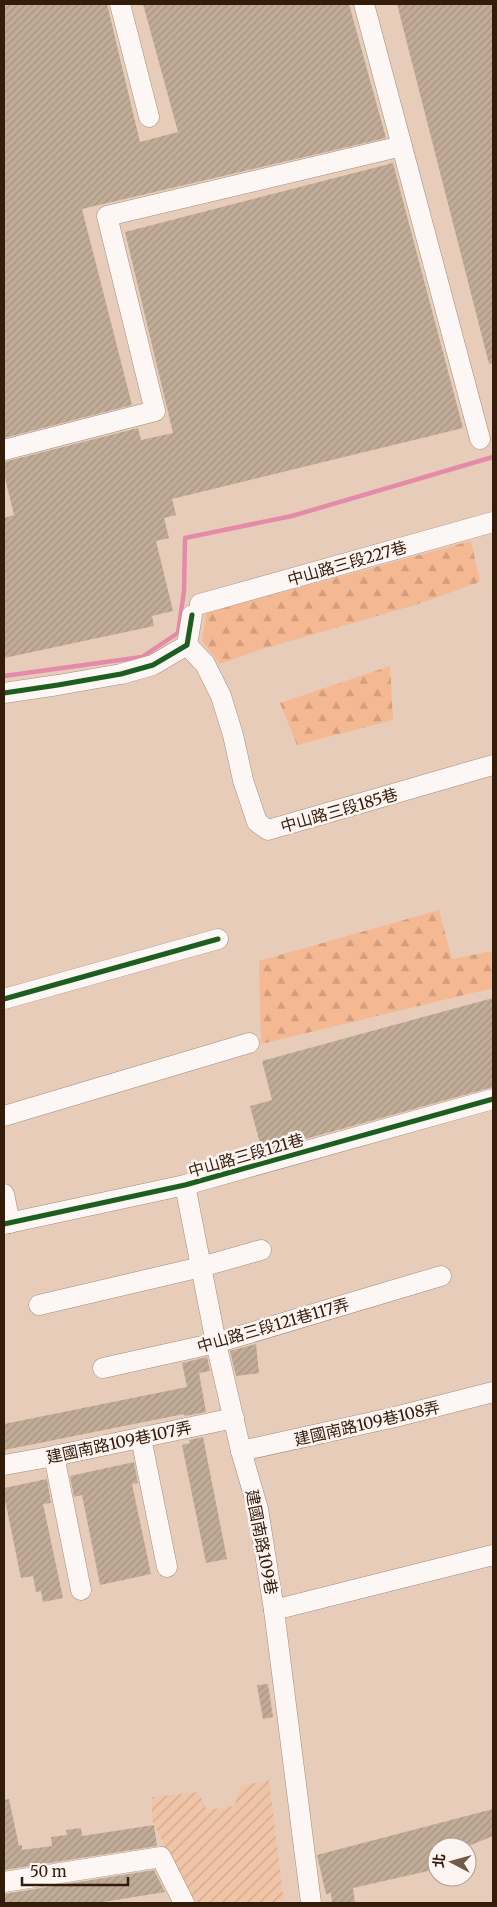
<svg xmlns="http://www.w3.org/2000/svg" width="497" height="1907" font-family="Merriweather,'Noto Sans TC',serif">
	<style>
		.industrial { fill: url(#industrial-furrows) }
		.forest { fill: url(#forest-firs) }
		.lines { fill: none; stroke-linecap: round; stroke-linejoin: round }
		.stream { stroke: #e48ba8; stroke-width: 4.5 }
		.building { fill: url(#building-hatch) }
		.minor-casing { stroke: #a28b7b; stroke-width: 21 }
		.minor { stroke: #fcf7f5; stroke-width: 20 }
		.cycleway-casing { stroke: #fbf4f0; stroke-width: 8 }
		.cycleway { stroke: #1b5e20; stroke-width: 5 }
		.labels { text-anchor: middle; stroke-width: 5; stroke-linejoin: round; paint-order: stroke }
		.street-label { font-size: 16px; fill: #341c0b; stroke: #fbf4f0 }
	</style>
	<defs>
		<pattern id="industrial-furrows" width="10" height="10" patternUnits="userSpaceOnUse" patternTransform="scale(1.25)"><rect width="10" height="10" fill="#f0c4a7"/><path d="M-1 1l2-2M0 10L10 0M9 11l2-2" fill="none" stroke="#cea88e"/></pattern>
		<pattern id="forest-firs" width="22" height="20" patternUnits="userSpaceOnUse" patternTransform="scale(1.25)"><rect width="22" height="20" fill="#f4b992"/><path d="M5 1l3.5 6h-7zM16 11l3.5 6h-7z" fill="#d29e7d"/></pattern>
		<pattern id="building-hatch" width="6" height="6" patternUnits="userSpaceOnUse" patternTransform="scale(1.25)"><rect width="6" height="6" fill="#c1ac98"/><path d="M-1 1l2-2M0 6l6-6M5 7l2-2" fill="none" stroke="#a69382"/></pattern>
	</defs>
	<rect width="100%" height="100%" fill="#e8ccba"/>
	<!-- industrial -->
	<polygon class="industrial" points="269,1780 284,1903 192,1903 152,1820 152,1797 198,1792 207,1810 234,1806 241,1786"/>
	<!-- forest -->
	<g class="forest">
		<polygon points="471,541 480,582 415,605 259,650 220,664 202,641 206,613"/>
		<polygon points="390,666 393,720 297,745 280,703"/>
		<polygon points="439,910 452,959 493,951 493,988 261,1044 259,961"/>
	</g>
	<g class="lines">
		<!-- stream -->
		<polyline class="stream" points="4,676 142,657 178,633 184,591 185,538 292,516 493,457"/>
	</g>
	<!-- building -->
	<g class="building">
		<polygon points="4,4 107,4 140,142 178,132 143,4 349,4 386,138 82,209 132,405 4,438"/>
		<polygon points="397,4 493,4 493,363 489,364"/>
		<polygon points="393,163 463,428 172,499 176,515 164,518 169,538 156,541 173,611 152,616 154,626 4,658 4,518 14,515 4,474 4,462 138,428 141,440 173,433 125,232"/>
		<polygon points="493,998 493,1087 262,1151 250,1106 272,1100 262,1061"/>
		<polygon points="256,1344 259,1373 236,1376 230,1351"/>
		<polygon points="207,1357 210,1371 199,1373 206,1412 185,1416 184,1414 4,1450 4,1424 187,1387 182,1363"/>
		<polygon points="203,1437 227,1559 206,1563 182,1445 190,1443 189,1440"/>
		<polygon points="134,1462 138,1483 132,1484 151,1574 100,1585 82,1495 74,1497 70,1476"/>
		<polygon points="47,1479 51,1503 43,1504 63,1598 43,1602 41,1591 36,1592 33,1576 21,1578 4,1495 4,1488"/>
		<polygon points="268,1684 273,1717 263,1719 257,1685"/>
		<polygon points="9,1799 19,1846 22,1845 22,1850 52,1846 51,1837 67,1835 66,1830 81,1828 82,1836 154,1825 157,1846 4,1870 4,1800"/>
		<polygon points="493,1809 493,1836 466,1847 437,1847 437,1869 353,1888 355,1903 332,1903 331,1893 326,1894 317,1855"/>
		<polygon points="154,1870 165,1892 97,1903 4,1903 4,1894"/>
	</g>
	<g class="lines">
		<!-- minor casing -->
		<g class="minor-casing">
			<g id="minor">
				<polyline points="120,4 149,117"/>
				<polyline points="364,4 480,439"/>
				<polyline points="4,450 155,411 107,216 402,146"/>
				<polyline points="200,604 493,522"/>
				<polyline points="187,645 205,664 221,696 233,735 243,780 257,822 268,830 493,765"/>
				<polyline points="4,693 58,685 121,674 153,665 187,645 192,615"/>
				<polyline points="4,999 218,939"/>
				<polyline points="4,1116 249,1043"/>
				<polyline points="185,1185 216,1343 241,1451 258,1509 274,1610 311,1903"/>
				<polyline points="4,1194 10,1223"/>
				<polyline points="4,1224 185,1185 493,1099"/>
				<polyline points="39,1305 201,1267 261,1250"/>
				<polyline points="103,1368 216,1343 441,1276"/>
				<polyline points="141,1438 167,1567"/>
				<polyline points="241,1451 395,1417 493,1392"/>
				<polyline points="54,1456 81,1590"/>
				<polyline points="4,1465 54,1456 234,1418"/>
				<polyline points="274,1610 493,1555"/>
				<polyline points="4,1882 161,1857 184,1903"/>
			</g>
		</g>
		<!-- minor -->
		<use href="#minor" class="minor"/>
		<!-- cycleway casing -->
		<g class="cycleway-casing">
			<g id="cycleway">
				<polyline points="4,693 58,685 121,674 153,665 187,645 192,615"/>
				<polyline points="4,999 218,939"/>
				<polyline points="4,1224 185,1185 493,1099"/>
			</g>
		</g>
		<!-- cycleway -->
		<use href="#cycleway" class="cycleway"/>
	</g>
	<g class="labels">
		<!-- street labels -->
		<g class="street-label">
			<text transform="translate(347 563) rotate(-16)" y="6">中山路三段227巷</text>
			<text transform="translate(339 810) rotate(-16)" y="6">中山路三段185巷</text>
			<text transform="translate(246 1155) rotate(-16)" y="6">中山路三段121巷</text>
			<text transform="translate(273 1325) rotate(-16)" y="6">中山路三段121巷117弄</text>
			<text transform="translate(367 1423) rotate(-13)" y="6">建國南路109巷108弄</text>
			<text transform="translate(119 1442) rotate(-12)" y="6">建國南路109巷107弄</text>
			<text transform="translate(262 1542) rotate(79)" y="6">建國南路109巷</text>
		</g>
	</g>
	<!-- border -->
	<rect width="497" height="1907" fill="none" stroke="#341c0b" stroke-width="10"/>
	<!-- north arrow -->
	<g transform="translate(452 1862) rotate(276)"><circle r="24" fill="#fbf4f0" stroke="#ab9e94"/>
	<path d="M0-4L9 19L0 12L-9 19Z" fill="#735a48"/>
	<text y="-8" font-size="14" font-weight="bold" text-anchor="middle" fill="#341c0b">北</text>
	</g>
	<!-- scale -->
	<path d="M22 1877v8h106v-8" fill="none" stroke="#341c0b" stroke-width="2.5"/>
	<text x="30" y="1877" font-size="15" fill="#341c0b" stroke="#fbf4f0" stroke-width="4" paint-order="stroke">50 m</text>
</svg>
